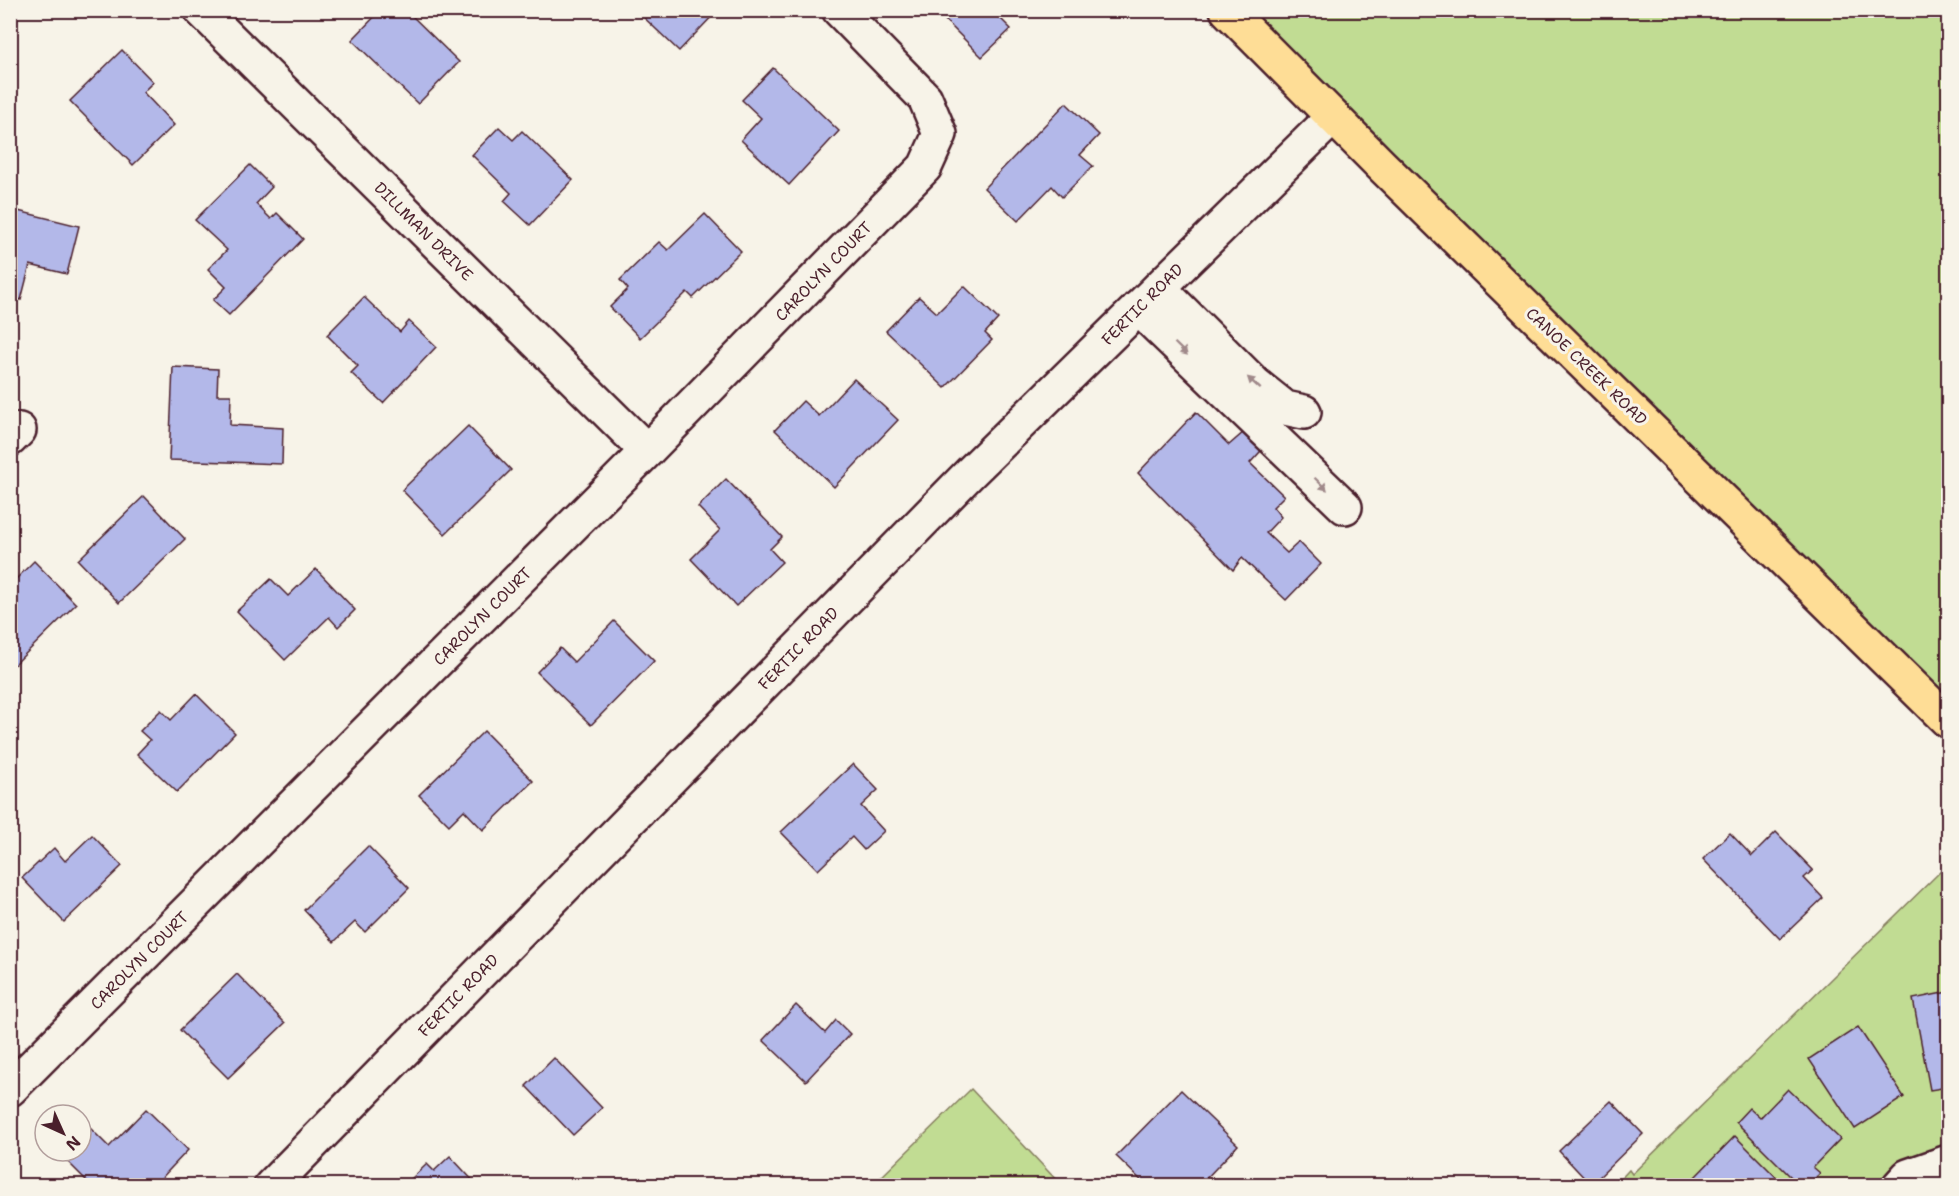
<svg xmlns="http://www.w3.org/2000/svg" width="1959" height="1196" font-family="'Shantell Sans',sans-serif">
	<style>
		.green { fill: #c1dc93; stroke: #867e5f; stroke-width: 1.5 }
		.building { fill: #b3b8e9; stroke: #4a1f2b; stroke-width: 1.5 }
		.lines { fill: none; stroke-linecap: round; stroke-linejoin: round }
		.minor-casing { stroke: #4a1f2b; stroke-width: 38 }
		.major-casing { stroke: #4a1f2b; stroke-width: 38 }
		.minor { stroke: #f7f3e8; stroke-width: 33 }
		.major { stroke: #fedd96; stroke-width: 33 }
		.oneway { fill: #a0898a }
		.labels { text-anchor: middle; stroke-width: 6; stroke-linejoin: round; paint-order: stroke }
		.street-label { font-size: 16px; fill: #4a1f2b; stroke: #f7f3e8 }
	</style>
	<rect width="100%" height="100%" fill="#f7f3e8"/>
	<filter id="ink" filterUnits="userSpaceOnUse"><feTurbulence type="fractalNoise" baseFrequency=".0167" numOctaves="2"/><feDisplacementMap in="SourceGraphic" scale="12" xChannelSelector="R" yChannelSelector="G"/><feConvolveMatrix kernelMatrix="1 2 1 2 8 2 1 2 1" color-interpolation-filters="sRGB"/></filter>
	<g filter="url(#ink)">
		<!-- green -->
		<g class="green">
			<polygon points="1249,11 1948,11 1948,698 1344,106"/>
			<polygon points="1942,870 1948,875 1948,1170 1932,1185 1614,1186 1629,1170 1632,1174"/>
			<polygon points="971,1089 1061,1185 873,1185"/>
		</g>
		<!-- building -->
		<g class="building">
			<polygon points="381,10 406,10 459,62 418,104 352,40"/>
			<polygon points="636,10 718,10 679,51"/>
			<polygon points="935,10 992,10 1011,29 982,57"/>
			<polygon points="122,50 153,82 143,92 174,125 133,165 70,101"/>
			<polygon points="773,68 839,131 789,185 741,140 761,118 742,100"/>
			<polygon points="1066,103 1099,135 1080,155 1093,166 1062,197 1052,186 1018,221 984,188"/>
			<polygon points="499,127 513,140 522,131 573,180 530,225 504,201 511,193 472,155"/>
			<polygon points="250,165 272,187 256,204 271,219 277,213 303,239 229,315 213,300 226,287 208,269 227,250 195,220"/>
			<polygon points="10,209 79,226 67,274 30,265 21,300 10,297"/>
			<polygon points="705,214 741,251 693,298 687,292 640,338 610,307 628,289 620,280 659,242 668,250"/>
			<polygon points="964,286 998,319 985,333 992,340 945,388 886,331 919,297 937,313"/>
			<polygon points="364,297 400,332 409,321 436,347 383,403 351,373 358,366 327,335"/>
			<polygon points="173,367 218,369 217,395 231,395 230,425 283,428 282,464 169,460"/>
			<polygon points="854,379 898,420 834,487 775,430 803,401 819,416"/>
			<polygon points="1196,412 1229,445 1252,425 1270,441 1250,463 1284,496 1273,507 1281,517 1266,533 1287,553 1299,542 1321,564 1286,600 1242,558 1233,570 1138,473"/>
			<polygon points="468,426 511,470 445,534 402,490"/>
			<polygon points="726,479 782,537 770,549 782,562 736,606 691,559 720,530 698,507"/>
			<polygon points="144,496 185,539 119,603 78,560"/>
			<polygon points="34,561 76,604 12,667 10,585"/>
			<polygon points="316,569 355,610 338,627 329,617 285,660 237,611 271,579 288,596"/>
			<polygon points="614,621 654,661 591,725 537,672 560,648 574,662"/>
			<polygon points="196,694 235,733 177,792 137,754 150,740 140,731 161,710 171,720"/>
			<polygon points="484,731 533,781 483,830 464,810 449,825 419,795"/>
			<polygon points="853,764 878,790 861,806 884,831 864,850 852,837 818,870 781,832"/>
			<polygon points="1776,832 1813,870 1804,878 1823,898 1780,939 1703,859 1730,833 1752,856"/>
			<polygon points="92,835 122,866 64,922 22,878 54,848 65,861"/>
			<polygon points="368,846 409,888 365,932 355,922 334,942 304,910"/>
			<polygon points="237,974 285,1023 228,1078 180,1030"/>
			<polygon points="1948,992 1948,1087 1930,1090 1913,999"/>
			<polygon points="796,1005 825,1033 836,1020 850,1034 806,1081 763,1040"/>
			<polygon points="1858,1027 1904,1097 1855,1129 1809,1059"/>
			<polygon points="554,1058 602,1108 573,1135 526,1086"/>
			<polygon points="1788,1089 1840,1139 1813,1167 1820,1173 1808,1186 1800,1186 1736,1122 1749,1108 1760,1118"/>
			<polygon points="1181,1090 1238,1145 1199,1186 1147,1186 1116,1156"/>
			<polygon points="1611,1101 1643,1134 1591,1185 1559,1151"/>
			<polygon points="146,1109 188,1150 154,1186 92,1186 57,1151 81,1151 81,1127 85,1123 109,1147"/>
			<polygon points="1735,1136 1785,1186 1699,1186 1693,1179"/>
			<polygon points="450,1156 478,1186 415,1186 410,1180 427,1164 434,1171"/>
		</g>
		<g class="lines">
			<!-- minor casing -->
			<g class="minor-casing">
				<g id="minor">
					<polyline points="201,10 647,451"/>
					<polyline points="1159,288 1255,384 1285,408 1304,412"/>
					<polyline points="1138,308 1345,507"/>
					<polyline points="10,439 19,430"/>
					<polyline points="10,1089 647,451 925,167 940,134 925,98 839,10"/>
					<polyline points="271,1186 970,473 1333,117"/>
					<polyline points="1899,1186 1908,1176 1948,1162"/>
				</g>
			</g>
			<!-- major casing -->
			<g class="major-casing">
				<polyline id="major" points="1227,10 1381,165 1948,721"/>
			</g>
			<!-- minor -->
			<use href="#minor" class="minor"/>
			<!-- major -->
			<use href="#major" class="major"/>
		</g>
		<!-- one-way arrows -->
		<defs><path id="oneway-solid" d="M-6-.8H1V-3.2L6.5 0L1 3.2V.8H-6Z" transform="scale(1.5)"/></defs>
		<g class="oneway">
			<use href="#oneway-solid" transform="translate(1181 349) rotate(44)"/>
			<use href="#oneway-solid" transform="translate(1254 383) rotate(-138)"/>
			<use href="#oneway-solid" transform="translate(1321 484) rotate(44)"/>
		</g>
	</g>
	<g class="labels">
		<!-- street labels -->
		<g class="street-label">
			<text transform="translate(424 231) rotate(45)" y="6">DILLMAN DRIVE</text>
			<text transform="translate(823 271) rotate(-46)" y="6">CAROLYN COURT</text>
			<text transform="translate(1142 304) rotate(-45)" y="6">FERTIC ROAD</text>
			<text transform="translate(1587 366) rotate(44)" y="6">CANOE CREEK ROAD</text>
			<text transform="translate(482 616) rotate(-45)" y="6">CAROLYN COURT</text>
			<text transform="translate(798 648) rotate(-46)" y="6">FERTIC ROAD</text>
			<text transform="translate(139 960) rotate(-45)" y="6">CAROLYN COURT</text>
			<text transform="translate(458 995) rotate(-46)" y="6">FERTIC ROAD</text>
		</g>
	</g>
	<!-- margin -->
	<rect width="1959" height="1196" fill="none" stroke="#f7f3e8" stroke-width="36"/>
	<rect x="18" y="18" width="1923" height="1160" fill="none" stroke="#4a1f2b" stroke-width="2" filter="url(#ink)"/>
	<!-- north arrow -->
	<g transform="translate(63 1133) rotate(135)"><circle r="28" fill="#f7f3e8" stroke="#b29e9c" stroke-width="1.5"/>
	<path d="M0-4.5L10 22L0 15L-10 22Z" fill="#4a1f2b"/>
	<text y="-9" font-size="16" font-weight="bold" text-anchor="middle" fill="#4a1f2b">N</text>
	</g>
</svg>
